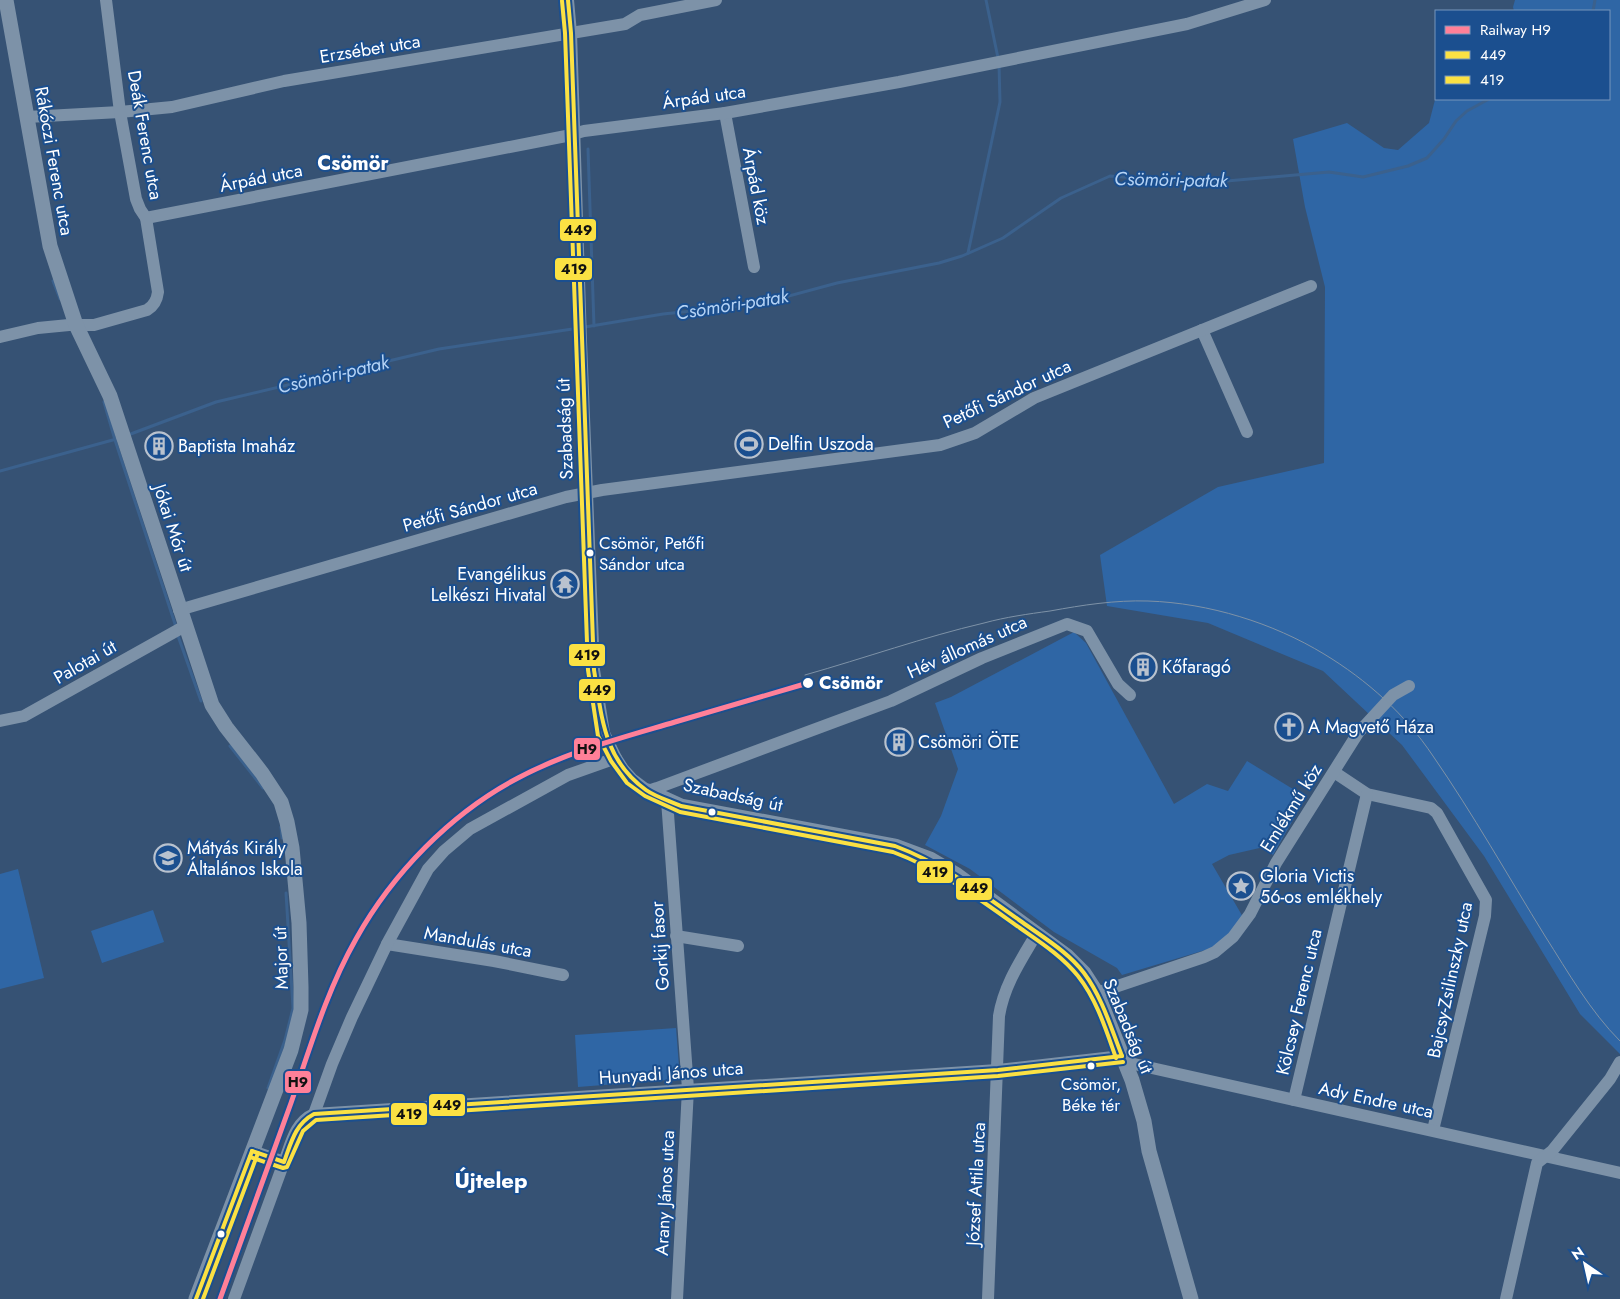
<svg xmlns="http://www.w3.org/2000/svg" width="1620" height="1299" font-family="Jost,sans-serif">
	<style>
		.green { fill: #2f66a5 }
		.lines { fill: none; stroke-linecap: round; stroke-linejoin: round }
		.stream { stroke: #3b618d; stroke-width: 3 }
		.minor { stroke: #7d92a8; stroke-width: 12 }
		.tertiary { stroke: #7d92a8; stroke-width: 15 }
		.tram { stroke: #7e92a7; stroke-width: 1 }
		.bus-1-casing { stroke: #1b4f8f; stroke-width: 8 }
		.bus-2-casing { stroke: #1b4f8f; stroke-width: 8 }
		.bus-1 { stroke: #fbe143; stroke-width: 4 }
		.bus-2 { stroke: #fbe143; stroke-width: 4 }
		.rail-1-casing { stroke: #1b4f8f; stroke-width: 9 }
		.rail-1 { stroke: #ff8098; stroke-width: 5 }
		.bus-dot { fill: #fff; stroke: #1b4f8f; stroke-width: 2 }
		.labels { text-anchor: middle; stroke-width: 4; stroke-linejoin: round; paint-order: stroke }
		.bus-label { font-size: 17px; fill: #fff; stroke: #1b4f8f; text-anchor: start }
		.street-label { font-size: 18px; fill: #fff; stroke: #1b4f8f }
		.poi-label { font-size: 18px; fill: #fff; stroke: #1b4f8f; text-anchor: start }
		.stop-label { font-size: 18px; font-weight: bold; fill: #fff; stroke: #1b4f8f; text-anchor: start }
		.water-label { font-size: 19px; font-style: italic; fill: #b5d3f5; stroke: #1b4f8f }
		.quarter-label { font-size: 20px; font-weight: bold; fill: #fff; stroke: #1b4f8f }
		.district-label { font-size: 22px; font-weight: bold; fill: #fff; stroke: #1b4f8f }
		.line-badge { stroke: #1b4f8f; stroke-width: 2 }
		.pale-badge-label { font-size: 14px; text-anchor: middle; font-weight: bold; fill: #111 }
	</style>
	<rect width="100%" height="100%" fill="#365274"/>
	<!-- green -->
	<g class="green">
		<polygon points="1515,0 1620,0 1620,1054 1580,1014 1484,856 1402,745 1323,671 1208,623 1107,606 1100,555 1218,487 1324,463 1325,287 1305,207 1293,139 1347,123 1384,148 1398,150 1429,123 1436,96 1436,99 1609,99 1609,11 1514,11 1513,7"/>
		<polygon points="1074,632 1086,643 1174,804 1207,784 1228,791 1247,761 1306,797 1273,855 1264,847 1229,855 1212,864 1243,917 1232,935 1212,948 1122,975 1117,968 1054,932 970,869 925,845 941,816 958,769 935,703 951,697"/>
		<polygon points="18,869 44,978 0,989 0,874"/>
		<polygon points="153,910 164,942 102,963 91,931"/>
		<polygon points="676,1028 680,1079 578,1087 575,1035"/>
	</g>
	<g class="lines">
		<!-- stream -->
		<g class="stream">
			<polyline points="986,0 998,58"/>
			<polyline points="1593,11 1595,0"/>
			<polyline points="588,149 594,326"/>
			<polyline points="968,253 1000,102 999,64"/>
			<polyline points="53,281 60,299"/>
			<polyline points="585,327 663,314 759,304 837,283 939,263 962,256 1003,238 1061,198 1110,176 1204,183 1329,172 1363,177 1408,166 1427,158 1444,139 1456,121 1467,111 1489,99"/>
			<polyline points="104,402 115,440 176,627"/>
			<polyline points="128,435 216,402 439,349 579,328"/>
			<polyline points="0,471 120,438"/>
			<polyline points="177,633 201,701"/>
			<polyline points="230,746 263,788"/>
			<polyline points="281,827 282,838"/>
			<polyline points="268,1088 285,1040 293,1008 286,893"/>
		</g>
		<!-- minor -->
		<g class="minor">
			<polyline points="568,0 571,33 581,341 594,670 604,733 616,758 623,769 632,779 648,791 657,788 891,701 982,658 1067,624 1087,631 1118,684 1130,695"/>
			<polyline points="725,113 754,267"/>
			<polyline points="27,117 120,112 172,107 284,81 625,24 640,15 716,0"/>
			<polyline points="146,218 566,136 584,131 725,113 899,82 1187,24 1265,0"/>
			<polyline points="1202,330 1247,432"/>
			<path d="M0 337 38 328 69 325H94L147 310C154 306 157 300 158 292L146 218 140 209 136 199 120 112 106 0"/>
			<polyline points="179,610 566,497 602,490 940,445 975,433 1034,398 1311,286"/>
			<polyline points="0,721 24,716 185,626"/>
			<polyline points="1334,772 1367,794 1431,808 1437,813 1486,900 1485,916 1433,1130"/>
			<polyline points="667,800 688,1089 677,1299"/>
			<polyline points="676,936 738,946"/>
			<polyline points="387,944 494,961 563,975"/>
			<polyline points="1097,993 1204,957 1215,952 1233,937 1250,914 1276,863 1358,733 1393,695 1409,686"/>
			<polyline points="1125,1062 1620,1173"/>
			<polyline points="1294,1100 1367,794"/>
			<polyline points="314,1114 332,1064 352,1017 387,944 428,869 444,851 470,829 568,775 616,758"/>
			<path d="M252 1151 284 1162C291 1144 295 1122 314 1114L998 1070 1122 1056"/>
			<polyline points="234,1299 284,1162"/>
			<path d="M988 1299 999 1016C1004 985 1021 960 1037 933"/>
			<polyline points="1506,1299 1537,1163 1552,1151 1610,1079 1620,1062"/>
		</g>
		<!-- tertiary -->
		<g class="tertiary">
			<polyline points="6,0 50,246 76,325 110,396 212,705 226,727 262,773 281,802 287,822 292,848 299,923 301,987 301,1010 291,1050 196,1299"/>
			<polyline points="648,791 681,806 895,846 930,859 957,875 1067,956 1084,973 1097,993 1132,1080 1144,1121 1149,1151 1191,1299"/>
		</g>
		<!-- tram -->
		<path class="tram" d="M805 675C865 658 924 637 984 623 1006 617 1028 614 1050 611 1083 605 1115 600 1148 601 1209 603 1273 623 1324 654 1367 680 1405 714 1433 756 1473 814 1508 876 1545 936 1568 972 1590 1011 1620 1041"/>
		<!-- bus-1 casing -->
		<g class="bus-1-casing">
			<g id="bus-1">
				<path d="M568 0 571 33 594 670C602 717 603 759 646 790 656 797 670 801 681 806L895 846C943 864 981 893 1022 922 1044 938 1068 952 1084 973 1102 997 1111 1028 1122 1056"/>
				<path d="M252 1151 284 1162C291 1143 295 1124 314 1114L998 1070 1122 1056"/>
				<polyline points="196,1299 252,1151"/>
			</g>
		</g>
		<!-- bus-2 casing -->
		<g class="bus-2-casing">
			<g id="bus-2">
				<path d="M562 1 565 33 588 670 598 736 611 761 627 783 645 796 680 812 893 852C941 870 979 899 1020 928 1040 942 1062 956 1078 976 1097 1000 1106 1030 1116 1058"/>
				<polyline points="250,1157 283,1168 287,1167 303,1131 316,1120 998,1076 1123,1062"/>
				<polyline points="203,1299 258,1153"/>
			</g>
		</g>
		<!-- bus-1 -->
		<use href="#bus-1" class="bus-1"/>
		<!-- bus-2 -->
		<use href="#bus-2" class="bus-2"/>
		<!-- rail-1 casing -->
		<g class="rail-1-casing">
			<path id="rail-1" d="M220 1299C244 1234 267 1168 291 1103 310 1048 327 990 356 939 392 874 451 813 518 778 567 752 621 738 675 722 719 709 763 696 808 683"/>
		</g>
		<!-- rail-1 -->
		<use href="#rail-1" class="rail-1"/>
	</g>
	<!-- icons -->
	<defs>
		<g id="stadium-ring" transform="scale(1.4375)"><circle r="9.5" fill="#1b4f8f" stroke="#b9c2ce" stroke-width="1.5"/><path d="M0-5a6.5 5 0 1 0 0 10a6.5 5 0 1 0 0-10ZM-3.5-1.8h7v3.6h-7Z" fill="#b9c2ce"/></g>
		<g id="building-ring" transform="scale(1.4375)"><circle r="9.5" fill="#1b4f8f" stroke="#b9c2ce" stroke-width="1.5"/><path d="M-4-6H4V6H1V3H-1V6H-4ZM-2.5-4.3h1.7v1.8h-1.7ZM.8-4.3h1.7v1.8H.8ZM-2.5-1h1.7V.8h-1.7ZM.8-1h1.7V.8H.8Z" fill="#b9c2ce"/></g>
		<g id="temple-ring" transform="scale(1.4375)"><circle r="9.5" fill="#1b4f8f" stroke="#b9c2ce" stroke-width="1.5"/><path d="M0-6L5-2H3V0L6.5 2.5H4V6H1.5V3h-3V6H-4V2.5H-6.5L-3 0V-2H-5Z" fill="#b9c2ce"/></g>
		<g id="church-ring" transform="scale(1.4375)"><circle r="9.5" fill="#1b4f8f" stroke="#b9c2ce" stroke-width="1.5"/><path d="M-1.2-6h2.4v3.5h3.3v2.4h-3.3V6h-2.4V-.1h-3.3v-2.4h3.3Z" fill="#b9c2ce"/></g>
		<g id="school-ring" transform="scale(1.4375)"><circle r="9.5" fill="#1b4f8f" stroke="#b9c2ce" stroke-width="1.5"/><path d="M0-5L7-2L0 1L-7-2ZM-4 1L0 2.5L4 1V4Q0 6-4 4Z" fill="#b9c2ce"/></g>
		<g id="sight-ring" transform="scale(1.4375)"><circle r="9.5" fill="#1b4f8f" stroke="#b9c2ce" stroke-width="1.5"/><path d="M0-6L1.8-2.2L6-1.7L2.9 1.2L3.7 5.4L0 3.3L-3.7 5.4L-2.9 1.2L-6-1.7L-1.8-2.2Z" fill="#b9c2ce"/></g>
	</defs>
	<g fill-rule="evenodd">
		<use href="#stadium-ring" x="749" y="444"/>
		<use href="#building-ring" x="159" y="446"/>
		<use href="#temple-ring" x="565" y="584"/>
		<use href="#building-ring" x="1143" y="667"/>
		<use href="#church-ring" x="1289" y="727"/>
		<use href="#building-ring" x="899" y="742"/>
		<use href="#school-ring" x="168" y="858"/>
		<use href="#sight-ring" x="1241" y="886"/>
	</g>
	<!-- markers -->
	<g class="bus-dot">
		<circle cx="590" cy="553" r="4.5"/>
		<circle cx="808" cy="683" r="6"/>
		<circle cx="712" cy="812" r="4.5"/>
		<circle cx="1091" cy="1066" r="4.5"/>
		<circle cx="221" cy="1234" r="4.5"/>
	</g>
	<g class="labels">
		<!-- bus labels -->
		<g class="bus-label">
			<text x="599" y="549">Csömör, Petőfi<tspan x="599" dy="21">Sándor utca</tspan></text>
			<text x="1091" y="1090" text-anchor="middle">Csömör,<tspan x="1091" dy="21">Béke tér</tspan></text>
		</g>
		<!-- street labels -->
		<g class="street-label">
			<text transform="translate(370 49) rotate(-9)" y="6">Erzsébet utca</text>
			<text transform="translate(704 97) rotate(-8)" y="6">Árpád utca</text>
			<text transform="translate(145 135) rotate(80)" y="6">Deák Ferenc utca</text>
			<text transform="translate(54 161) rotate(80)" y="6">Rákóczi Ferenc utca</text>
			<text transform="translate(261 178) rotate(-11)" y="6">Árpád utca</text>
			<text transform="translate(756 186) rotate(79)" y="6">Árpád köz</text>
			<text transform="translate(1007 394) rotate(-25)" y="6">Petőfi Sándor utca</text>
			<text transform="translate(565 429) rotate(-92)" y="6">Szabadság út</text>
			<text transform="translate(470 507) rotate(-16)" y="6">Petőfi Sándor utca</text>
			<text transform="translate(173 528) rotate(72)" y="6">Jókai Mór út</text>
			<text transform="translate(967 647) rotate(-24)" y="6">Hév állomás utca</text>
			<text transform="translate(85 662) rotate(-30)" y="6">Palotai út</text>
			<text transform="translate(733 795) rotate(12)" y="6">Szabadság út</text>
			<text transform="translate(1291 808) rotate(-58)" y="6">Emlékmű köz</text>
			<text transform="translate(478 942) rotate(10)" y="6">Mandulás utca</text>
			<text transform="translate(660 946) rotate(-94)" y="6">Gorkij fasor</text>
			<text transform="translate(281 958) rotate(-92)" y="6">Major út</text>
			<text transform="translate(1450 980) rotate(-78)" y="6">Bajcsy-Zsilinszky utca</text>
			<text transform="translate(1299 1002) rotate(-77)" y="6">Kölcsey Ferenc utca</text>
			<text transform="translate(1128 1026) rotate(67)" y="6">Szabadság út</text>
			<text transform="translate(671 1073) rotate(-4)" y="6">Hunyadi János utca</text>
			<text transform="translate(1376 1100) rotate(12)" y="6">Ady Endre utca</text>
			<text transform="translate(976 1184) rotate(-87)" y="6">József Attila utca</text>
			<text transform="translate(665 1193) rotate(-87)" y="6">Arany János utca</text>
		</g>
		<!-- poi labels -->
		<g class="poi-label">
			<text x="768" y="450">Delfin Uszoda</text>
			<text x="178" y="452">Baptista Imaház</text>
			<text x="546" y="580" text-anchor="end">Evangélikus<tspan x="546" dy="21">Lelkészi Hivatal</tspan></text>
			<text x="1162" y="673">Kőfaragó</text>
			<text x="1308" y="733">A Magvető Háza</text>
			<text x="918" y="748">Csömöri ÖTE</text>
			<text x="187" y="854">Mátyás Király<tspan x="187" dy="21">Általános Iskola</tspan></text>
			<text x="1260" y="882">Gloria Victis<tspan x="1260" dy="21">56-os emlékhely</tspan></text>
		</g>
		<!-- stop labels -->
		<g class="stop-label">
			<text x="819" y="689">Csömör</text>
		</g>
		<!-- water labels -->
		<g class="water-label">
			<text transform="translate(1171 179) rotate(1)" y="7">Csömöri-patak</text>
			<text transform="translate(732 304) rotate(-9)" y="7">Csömöri-patak</text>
			<text transform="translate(333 374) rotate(-13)" y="7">Csömöri-patak</text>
		</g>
		<!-- quarter labels -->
		<g class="quarter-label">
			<text x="353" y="170">Csömör</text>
		</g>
		<!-- district labels -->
		<g class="district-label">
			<text x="491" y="1188">Újtelep</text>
		</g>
	</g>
	<g class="line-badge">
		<rect x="559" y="218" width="38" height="24" rx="5" fill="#fbe143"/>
		<rect x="554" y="257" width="39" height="24" rx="5" fill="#fbe143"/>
		<rect x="568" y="643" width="38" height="24" rx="5" fill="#fbe143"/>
		<rect x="578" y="678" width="38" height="24" rx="5" fill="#fbe143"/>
		<rect x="573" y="737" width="28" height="24" rx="5" fill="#ff8098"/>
		<rect x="916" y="860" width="38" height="24" rx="5" fill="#fbe143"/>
		<rect x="955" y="877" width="38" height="24" rx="5" fill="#fbe143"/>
		<rect x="284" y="1070" width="28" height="24" rx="5" fill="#ff8098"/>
		<rect x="428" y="1093" width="38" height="24" rx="5" fill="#fbe143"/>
		<rect x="390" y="1102" width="38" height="24" rx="5" fill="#fbe143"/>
	</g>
	<g class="pale-badge-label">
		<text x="578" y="235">449</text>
		<text x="574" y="274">419</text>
		<text x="587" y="660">419</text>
		<text x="597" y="695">449</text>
		<text x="587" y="754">H9</text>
		<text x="935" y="877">419</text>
		<text x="974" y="893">449</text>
		<text x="298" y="1087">H9</text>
		<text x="447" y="1110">449</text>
		<text x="409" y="1119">419</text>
	</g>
	<!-- legend -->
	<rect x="1435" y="10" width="175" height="90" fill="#1b4f8f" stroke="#7695bc"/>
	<rect x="1445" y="26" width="25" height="8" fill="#ff8098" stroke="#7695bc"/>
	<text x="1480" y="35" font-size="15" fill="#ffffff">Railway H9</text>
	<rect x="1445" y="51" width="25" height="8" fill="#fbe143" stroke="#7695bc"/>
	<text x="1480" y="60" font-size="15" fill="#ffffff">449</text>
	<rect x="1445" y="76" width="25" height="8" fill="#fbe143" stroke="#7695bc"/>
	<text x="1480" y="85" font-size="15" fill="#ffffff">419</text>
	<!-- north arrow -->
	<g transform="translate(1585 1264) rotate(326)" stroke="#1b4f8f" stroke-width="4" paint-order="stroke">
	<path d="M0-4L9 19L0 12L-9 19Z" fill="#ffffff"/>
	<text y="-8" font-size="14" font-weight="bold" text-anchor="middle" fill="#ffffff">N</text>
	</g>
</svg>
